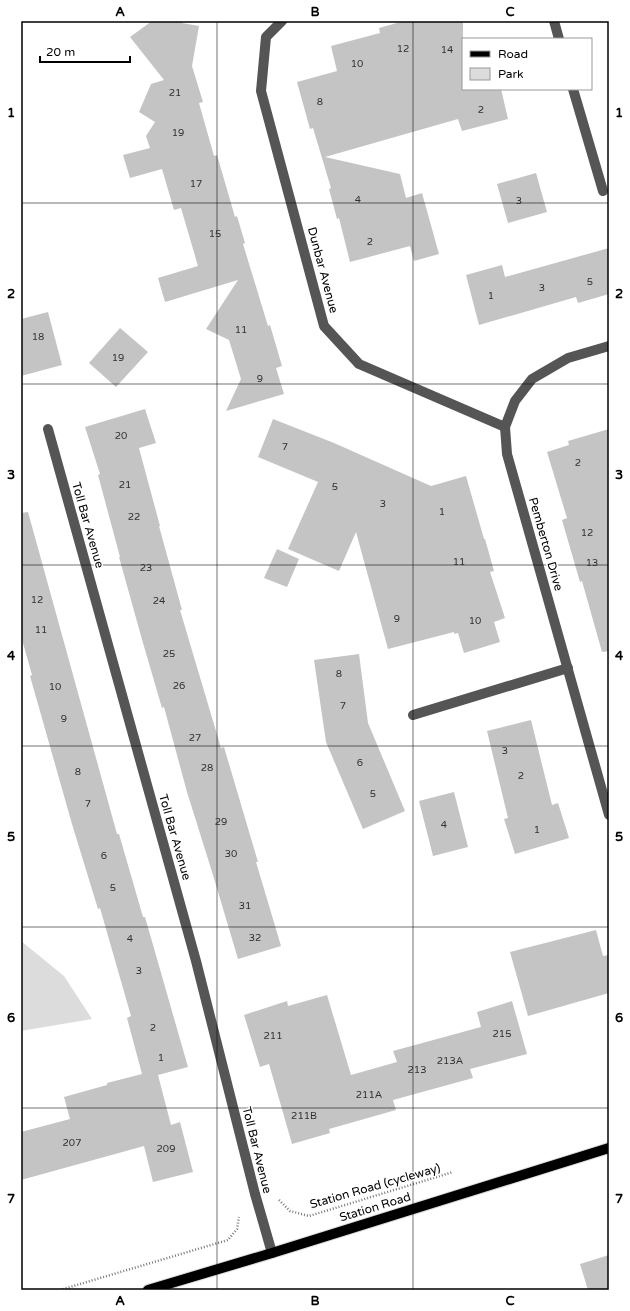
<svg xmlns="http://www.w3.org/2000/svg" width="630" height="1311" font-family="'Varela Round',sans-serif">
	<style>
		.green { fill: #dcdcdc }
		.building { fill: #c4c4c4 }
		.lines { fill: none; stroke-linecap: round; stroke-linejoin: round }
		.major-casing { stroke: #dbdbdb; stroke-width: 12 }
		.path { stroke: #777; stroke-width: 2.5; stroke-dasharray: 1 2; stroke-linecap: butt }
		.minor { stroke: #555; stroke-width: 10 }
		.major { stroke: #000; stroke-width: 10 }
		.grid { fill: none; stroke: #000; stroke-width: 1; stroke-opacity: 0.55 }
		.labels { text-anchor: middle; stroke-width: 3; stroke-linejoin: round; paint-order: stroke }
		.number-label { font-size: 10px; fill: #313131 }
		.street-label { font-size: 12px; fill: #000; stroke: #fff }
		.neatline { fill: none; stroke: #000; stroke-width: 1.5 }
		.grid-label { font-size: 13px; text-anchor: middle; font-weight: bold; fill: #000 }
	</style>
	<rect width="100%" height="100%" fill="#fff"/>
	<!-- green -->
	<polygon class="green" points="21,941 64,976 92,1019 21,1031"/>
	<!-- building -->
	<g class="building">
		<polygon points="152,21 182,21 182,23 199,26 192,66 203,102 199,103 214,156 217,155 235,217 237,216 245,243 243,244 268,326 270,325 282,366 276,368 284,394 226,411 241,379 229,340 206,329 238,280 165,302 158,278 198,266 181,208 174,210 162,169 130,178 123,155 150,148 146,136 155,122 139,112 151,84 164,80 130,37"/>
		<polygon points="404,21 463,21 463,89 501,89 508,119 462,131 458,119 325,157 400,174 406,198 422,193 439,254 414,261 410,246 350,262 339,218 337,219 329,189 331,188 313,128 310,129 297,82 337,71 331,46 380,33 379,28"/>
		<polygon points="536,173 547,212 508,223 497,184"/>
		<polygon points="609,248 609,294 578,303 576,297 479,325 466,275 502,265 505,277"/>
		<polygon points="48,312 62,365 21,376 21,319"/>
		<polygon points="120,328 148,352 116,387 89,363"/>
		<polygon points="145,409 156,443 139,448 160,526 159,526 182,610 180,610 221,748 224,747 258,862 256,862 281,946 238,959 213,875 187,792 164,707 162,708 143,643 119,557 120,557 98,475 100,474 85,427"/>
		<polygon points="273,419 334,443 431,486 466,476 484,539 485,539 494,571 490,572 505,618 494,622 500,642 464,653 458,633 454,634 454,632 388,649 356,532 339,571 288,549 318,482 258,457"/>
		<polygon points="609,429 609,651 602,652 582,581 580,582 562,520 567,518 547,452 569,445 568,441"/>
		<polygon points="28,512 117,834 119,834 143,917 145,917 188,1067 158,1075 171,1125 180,1122 193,1172 153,1182 144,1146 21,1180 21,1132 70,1119 64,1097 107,1085 107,1083 142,1074 127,1018 131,1016 100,908 98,909 72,824 30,676 32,675 21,636 21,513"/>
		<polygon points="277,549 299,559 287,587 264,578"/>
		<polygon points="359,654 368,723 405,811 363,829 326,742 314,660"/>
		<polygon points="531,720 552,805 558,803 569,838 515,854 504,819 508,818 487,731"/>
		<polygon points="454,792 468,847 433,856 419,801"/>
		<polygon points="596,930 603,956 609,955 609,993 528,1016 510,952"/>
		<polygon points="327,995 351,1075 397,1062 393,1051 481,1027 477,1012 512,1001 527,1054 470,1069 473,1078 393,1100 396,1110 329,1129 330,1133 292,1144 269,1064 260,1067 244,1015 287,1001 288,1006"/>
		<polygon points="609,1255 609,1290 588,1290 580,1264"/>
	</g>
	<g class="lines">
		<!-- major casing -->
		<g class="major-casing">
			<polyline id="major" points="148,1290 272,1253 609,1148"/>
		</g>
		<!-- path -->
		<g class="path">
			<polyline points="279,1200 290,1211 309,1216 453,1172"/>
			<polyline points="60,1290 228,1240 237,1229 239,1217"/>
		</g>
		<!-- minor -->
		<g class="minor">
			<polyline points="282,21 266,37 261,91 324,326 359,364 505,427"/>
			<polyline points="554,21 559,39"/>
			<polyline points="573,89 603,191"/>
			<polyline points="609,346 568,358 532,379 515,401 505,427 507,454 609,815"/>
			<polyline points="48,429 196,961 255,1194 272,1253"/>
			<polyline points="413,715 568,668"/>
		</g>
		<!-- major -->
		<use href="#major" class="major"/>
	</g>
	<!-- grid -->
	<path class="grid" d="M217 21V1290M413 21V1290M21 203H609M21 384H609M21 565H609M21 746H609M21 927H609M21 1108H609"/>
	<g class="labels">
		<!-- number labels -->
		<g class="number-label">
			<text x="403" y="52">12</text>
			<text x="447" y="53">14</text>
			<text x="357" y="67">10</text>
			<text x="175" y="96">21</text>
			<text x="320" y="105">8</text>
			<text x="481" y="113">2</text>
			<text x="178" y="136">19</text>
			<text x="196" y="187">17</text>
			<text x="358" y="203">4</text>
			<text x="519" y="204">3</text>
			<text x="215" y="237">15</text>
			<text x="370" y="245">2</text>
			<text x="590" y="285">5</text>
			<text x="542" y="291">3</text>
			<text x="491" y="299">1</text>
			<text x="241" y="333">11</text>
			<text x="38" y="340">18</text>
			<text x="118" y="361">19</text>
			<text x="260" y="382">9</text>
			<text x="121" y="439">20</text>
			<text x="285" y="450">7</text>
			<text x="578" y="466">2</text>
			<text x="125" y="488">21</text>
			<text x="335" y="490">5</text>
			<text x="383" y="507">3</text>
			<text x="442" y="515">1</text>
			<text x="134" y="520">22</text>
			<text x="587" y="536">12</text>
			<text x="459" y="565">11</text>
			<text x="592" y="566">13</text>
			<text x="146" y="571">23</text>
			<text x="37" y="603">12</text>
			<text x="159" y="604">24</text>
			<text x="397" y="622">9</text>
			<text x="475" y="624">10</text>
			<text x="41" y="633">11</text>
			<text x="169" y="657">25</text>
			<text x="339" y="677">8</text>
			<text x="179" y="689">26</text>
			<text x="55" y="690">10</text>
			<text x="343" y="709">7</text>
			<text x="64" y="722">9</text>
			<text x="195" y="741">27</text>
			<text x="505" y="754">3</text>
			<text x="360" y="766">6</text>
			<text x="207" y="771">28</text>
			<text x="78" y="775">8</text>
			<text x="521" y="779">2</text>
			<text x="373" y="797">5</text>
			<text x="88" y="807">7</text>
			<text x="221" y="825">29</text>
			<text x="444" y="828">4</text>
			<text x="537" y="833">1</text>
			<text x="231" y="857">30</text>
			<text x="104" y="859">6</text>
			<text x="113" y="891">5</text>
			<text x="245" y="909">31</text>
			<text x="255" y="941">32</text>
			<text x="130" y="942">4</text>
			<text x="139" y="974">3</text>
			<text x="153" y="1031">2</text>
			<text x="502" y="1037">215</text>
			<text x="273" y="1039">211</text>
			<text x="161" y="1061">1</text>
			<text x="450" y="1064">213A</text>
			<text x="417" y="1073">213</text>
			<text x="369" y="1098">211A</text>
			<text x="304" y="1119">211B</text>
			<text x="72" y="1146">207</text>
			<text x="166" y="1152">209</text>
		</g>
		<!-- street labels -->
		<g class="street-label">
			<text transform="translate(323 270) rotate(75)" y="4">Dunbar Avenue</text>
			<text transform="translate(88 525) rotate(74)" y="4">Toll Bar Avenue</text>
			<text transform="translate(546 544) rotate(74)" y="4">Pemberton Drive</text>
			<text transform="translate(175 837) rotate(74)" y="4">Toll Bar Avenue</text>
			<text transform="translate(257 1150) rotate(76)" y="4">Toll Bar Avenue</text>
			<text transform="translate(375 1186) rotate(-16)" y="4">Station Road (cycleway)</text>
			<text transform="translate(375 1207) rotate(-17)" y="4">Station Road</text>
		</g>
	</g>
	<!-- border -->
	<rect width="630" height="1311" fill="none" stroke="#ffffff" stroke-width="44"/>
	<!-- legend -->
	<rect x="462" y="38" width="130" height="52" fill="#ffffff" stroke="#999999"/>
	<rect x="470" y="51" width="20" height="6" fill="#000000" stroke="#999999"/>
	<text x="498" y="58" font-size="12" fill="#000000">Road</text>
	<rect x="470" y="68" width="20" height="12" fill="#dcdcdc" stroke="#999999"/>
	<text x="498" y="78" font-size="12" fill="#000000">Park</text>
	<!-- scale -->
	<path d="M40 56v6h90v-6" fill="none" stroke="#000000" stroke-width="2"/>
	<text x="46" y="56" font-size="12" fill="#000000" stroke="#ffffff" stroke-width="3" paint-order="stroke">20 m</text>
	<rect x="22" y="22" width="586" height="1267" class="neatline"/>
	<g class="grid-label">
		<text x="120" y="16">A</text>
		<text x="315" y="16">B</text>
		<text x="510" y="16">C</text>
		<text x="11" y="117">1</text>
		<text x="619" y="117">1</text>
		<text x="11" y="298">2</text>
		<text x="619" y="298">2</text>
		<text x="11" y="479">3</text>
		<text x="619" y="479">3</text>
		<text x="11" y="660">4</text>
		<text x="619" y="660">4</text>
		<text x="11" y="841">5</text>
		<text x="619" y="841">5</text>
		<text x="11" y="1022">6</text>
		<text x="619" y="1022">6</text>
		<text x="11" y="1203">7</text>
		<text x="619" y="1203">7</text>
		<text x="120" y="1305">A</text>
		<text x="315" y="1305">B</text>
		<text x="510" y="1305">C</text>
	</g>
</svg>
